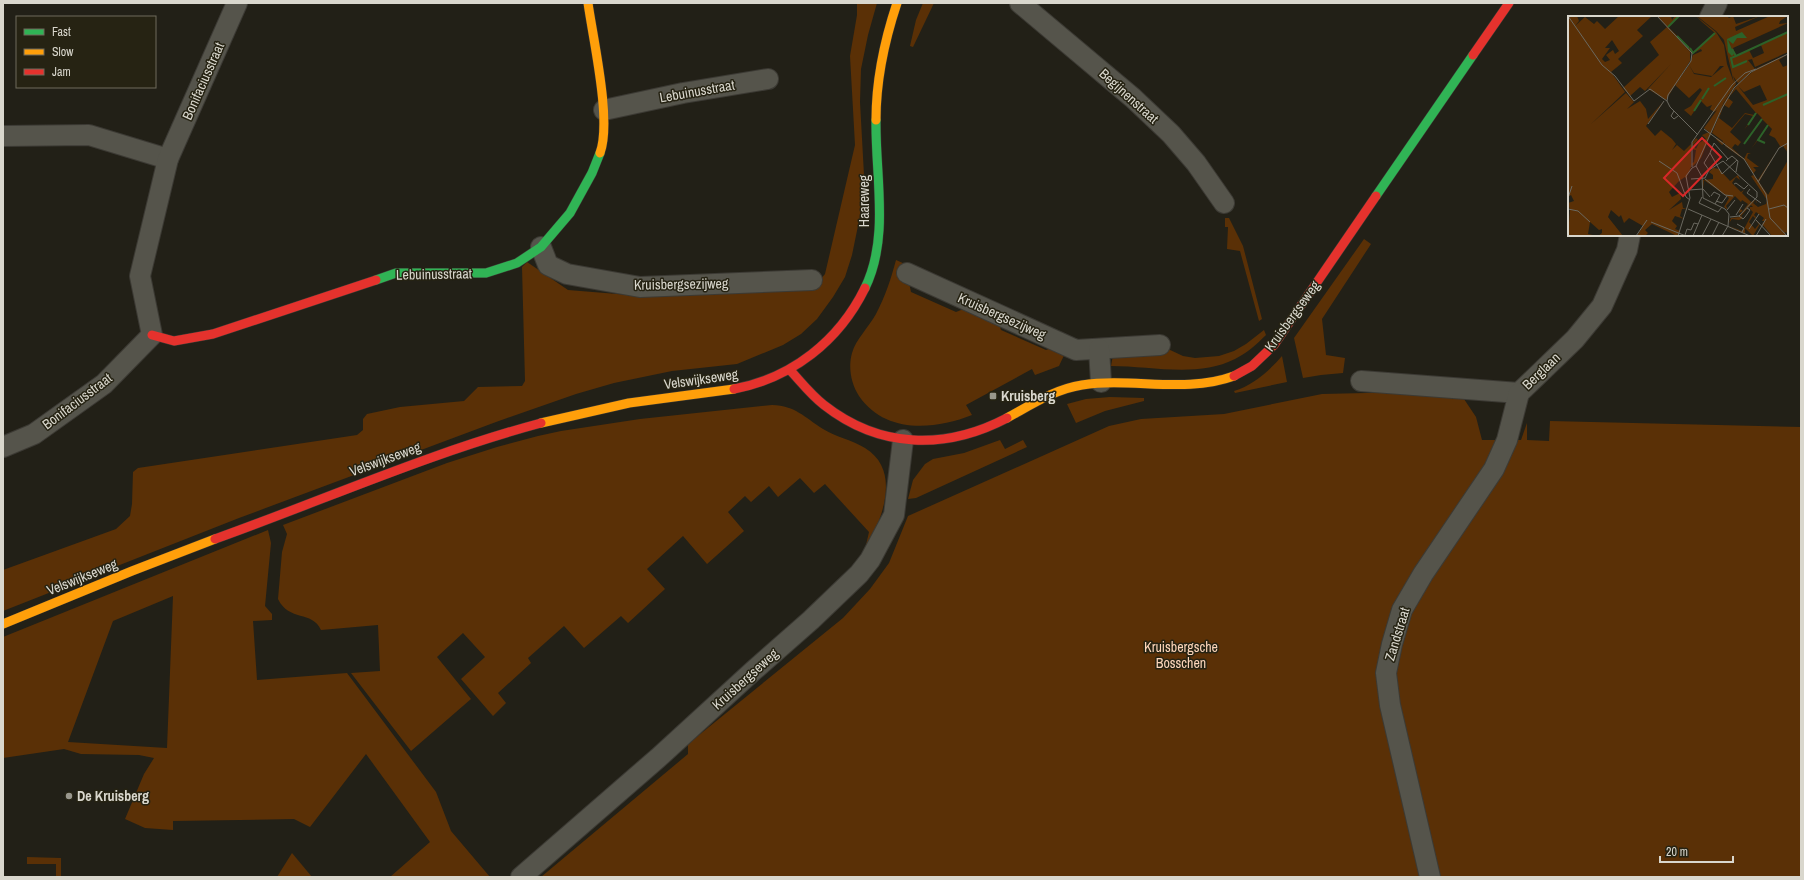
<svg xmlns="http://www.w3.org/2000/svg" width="1804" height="880" font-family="'Archivo Narrow',sans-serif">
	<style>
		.green { fill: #5a3006; fill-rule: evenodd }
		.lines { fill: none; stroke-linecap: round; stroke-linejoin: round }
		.street-casing { stroke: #3c3a34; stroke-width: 22 }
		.fast-casing { stroke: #3c3a34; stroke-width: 10 }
		.slow-casing { stroke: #3c3a34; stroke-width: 10 }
		.jam-casing { stroke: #3c3a34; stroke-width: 10 }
		.street { stroke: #55544b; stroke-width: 20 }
		.fast { stroke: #30b455; stroke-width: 9 }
		.slow { stroke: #ff9f0a; stroke-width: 9 }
		.jam { stroke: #e5322d; stroke-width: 9 }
		.poi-dot { fill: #99978d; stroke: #262313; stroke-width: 1.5 }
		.labels { text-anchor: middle; stroke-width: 3; stroke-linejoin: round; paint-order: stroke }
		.street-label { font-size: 14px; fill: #d9d7cd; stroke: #262313 }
		.poi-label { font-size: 14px; font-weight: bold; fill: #d9d7cd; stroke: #262313; text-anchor: start }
		.park-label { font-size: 14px; fill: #fdd6ba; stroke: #262313 }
		.inset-river { fill: none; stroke: #2c6229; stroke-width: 2 }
		.inset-road { fill: none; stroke: #6b6960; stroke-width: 1 }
		.view { fill: #d62828; fill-opacity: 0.15; stroke: #d62828; stroke-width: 2 }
		.inset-edge { fill: none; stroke: #d9d7cd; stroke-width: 2 }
	</style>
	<rect width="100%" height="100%" fill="#222017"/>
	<!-- green -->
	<g class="green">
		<polygon points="857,3 877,3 868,35 861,69 860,102 864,175 860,216 852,255 845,277 833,297 817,319 801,334 783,345 737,364 672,371 614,383 576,394 496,422 239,518 3,611 3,570 116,529 130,516 132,504 133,472 138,468 357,435 363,430 363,419 367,414 400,407 464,401 478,387 522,386 525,381 522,267 527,262 568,290 642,296 815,286 825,274 855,145 850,56 857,15"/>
		<polygon points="923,3 934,3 913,47 910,46 916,20"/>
		<polygon points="1225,218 1229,218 1243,246 1262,319 1259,321 1240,251 1227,249 1228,227 1225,227"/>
		<polygon points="1364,239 1371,244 1322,319 1326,355 1345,358 1343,373 1321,375 1303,378 1294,338"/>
		<path d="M896 260 905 264 911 292 956 312 966 308 998 321 1001 330 1046 350 1056 346 1066 351 1059 366 1035 375 1032 369 966 405 972 415C934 430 885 434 859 396 851 384 848 367 852 353 856 339 869 327 876 314 885 297 891 279 896 260Z"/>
		<path d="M1264 330 1266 335C1257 344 1247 353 1235 359 1198 378 1151 366 1111 366L1113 355 1168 349 1183 356 1195 358 1219 356 1234 351 1246 344Z"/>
		<path d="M1282 356 1287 382 1235 393 1234 391C1253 385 1269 371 1282 356Z"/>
		<polygon points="1366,393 1452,393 1464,399 1476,417 1482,440 1521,440 1527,423 1527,440 1549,441 1550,421 1801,427 1801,877 541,877 688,754 688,744 843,618 870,589 889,563 908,516 1109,426 1141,419 1224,414 1322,394"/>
		<polygon points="1110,397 1144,398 1144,401 1105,411 1076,423 1067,404 1086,399"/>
		<path d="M772 405C796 406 804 417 823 429 836 437 852 440 865 448 901 470 883 517 867 547L866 545 869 532 825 484 814 493 800 478 778 497 769 486 751 502 745 496 728 512 744 531 707 564 683 536 647 569 665 589 628 623 621 616 584 648 564 626 528 658 531 663 498 693 506 703 493 716 461 679 485 657 463 633 437 657 471 699 411 751 351 673 380 671 378 625 321 630C312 610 289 622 278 599L282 552 287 534 283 525 447 463 497 447 538 436 561 431 640 419Z"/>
		<polygon points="1000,440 1005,449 1023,440 1027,447 916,498 908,499 913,480 925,464 933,459 964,453"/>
		<path d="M268 530 271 543 265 606 272 614V620L253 621 257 680 347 673 436 792 451 831 490 877H390L430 842 366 754 310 827 294 819 173 821V830L145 828 125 819 144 774 154 758 139 755 81 754 64 749 3 758V637ZM173 596 167 748 68 742 113 621Z"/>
		<polygon points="292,853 312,877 277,877"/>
		<polygon points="27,857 61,858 61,877 56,877 56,864 27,864"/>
	</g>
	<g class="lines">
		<!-- street casing -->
		<g class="street-casing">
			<g id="street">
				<polyline points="1020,3 1133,98 1171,134 1196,163 1224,203"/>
				<polyline points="1710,17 1717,3"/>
				<polyline points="604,110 683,93 768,79"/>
				<polyline points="3,136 89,135 168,159"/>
				<polyline points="541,247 548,265 567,274 640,287 812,280"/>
				<polyline points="907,273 1076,350 1160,345"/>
				<polyline points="1099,349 1101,382"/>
				<polyline points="1361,381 1519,393 1575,339 1602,306 1627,250 1630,235"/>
				<polyline points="3,447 34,434 104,384 152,335 140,276 168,159 237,3"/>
				<polyline points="521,877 658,758 753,671 811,620 859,574 870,560 894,515 903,440"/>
				<polyline points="1430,877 1390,705 1386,673 1392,644 1402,610 1423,574 1494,469 1507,440 1519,393"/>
			</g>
		</g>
		<!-- fast casing -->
		<g class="fast-casing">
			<g id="fast">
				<polyline points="1376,196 1473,55"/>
				<polyline points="376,280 396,273 486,273 517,263 541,247 570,213 592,173 600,153"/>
				<path d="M865 288C890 237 875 175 876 120"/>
			</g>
		</g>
		<!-- slow casing -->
		<g class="slow-casing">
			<g id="slow">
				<path d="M588 3C593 39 612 121 600 153"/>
				<path d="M876 120C876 79 884 42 897 3"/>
				<path d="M1007 418C1031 405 1055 389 1082 385 1132 377 1185 394 1234 376"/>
				<polyline points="541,423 629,403 734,389"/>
				<polyline points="3,624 132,571 215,539"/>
			</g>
		</g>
		<!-- jam casing -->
		<g class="jam-casing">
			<g id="jam">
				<polyline points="1473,55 1509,3"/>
				<polyline points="152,335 174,341 213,334 376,280"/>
				<path d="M790 370C801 382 811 395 824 405 880 449 946 450 1007 418"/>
				<polyline points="1234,376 1252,366 1274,345 1376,196"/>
				<path d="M734 389C792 378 839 341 865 288"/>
				<path d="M215 539C324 500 429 453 541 423"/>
			</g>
		</g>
		<!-- street -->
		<use href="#street" class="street"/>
		<!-- fast -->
		<use href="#fast" class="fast"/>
		<!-- slow -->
		<use href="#slow" class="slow"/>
		<!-- jam -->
		<use href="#jam" class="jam"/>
	</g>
	<!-- markers -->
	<g class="poi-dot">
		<rect x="989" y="392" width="8" height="8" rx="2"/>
		<circle cx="69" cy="796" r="4"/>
	</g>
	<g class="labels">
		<!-- street labels -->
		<g class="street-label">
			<text transform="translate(203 81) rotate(-66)" y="5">Bonifaciusstraat</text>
			<text transform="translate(697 91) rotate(-10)" y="5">Lebuinusstraat</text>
			<text transform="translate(1129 96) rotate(42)" y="5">Begijnenstraat</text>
			<text transform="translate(864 201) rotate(-90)" y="5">Haareweg</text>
			<text transform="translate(434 274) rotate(-1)" y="5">Lebuinusstraat</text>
			<text transform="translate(681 284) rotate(-1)" y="5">Kruisbergsezijweg</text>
			<text transform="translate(1002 316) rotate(24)" y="5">Kruisbergsezijweg</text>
			<text transform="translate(1292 316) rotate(-54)" y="5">Kruisbergseweg</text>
			<text transform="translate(1541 371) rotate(-44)" y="5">Berglaan</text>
			<text transform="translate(701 379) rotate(-8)" y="5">Velswijkseweg</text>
			<text transform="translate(77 401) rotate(-37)" y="5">Bonifaciusstraat</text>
			<text transform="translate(385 459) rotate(-20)" y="5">Velswijkseweg</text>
			<text transform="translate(82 577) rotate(-22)" y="5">Velswijkseweg</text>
			<text transform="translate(1397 634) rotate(-73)" y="5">Zandstraat</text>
			<text transform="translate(745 679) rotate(-42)" y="5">Kruisbergseweg</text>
		</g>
		<!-- poi labels -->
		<g class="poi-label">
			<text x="1001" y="401">Kruisberg</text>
			<text x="77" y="801">De Kruisberg</text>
		</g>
		<!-- park labels -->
		<g class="park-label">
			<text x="1181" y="652">Kruisbergsche<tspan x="1181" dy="16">Bosschen</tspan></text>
		</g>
	</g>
	<!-- overview -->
	<g transform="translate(1568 16)">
		<rect width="220" height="220" fill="#222017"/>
		<path d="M0 0H9L11 5 7 10 17 1 26 8 29 5 37 13 51 0H84L69 14 75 20 50 43 54 47 43 56 57 76 23 108 58 77 66 86 59 93 72 85 78 93 80 103 95 86 78 110 87 120 93 114 104 123 108 128 104 134 109 129 116 135 123 128V151L118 163 117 161 111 165 101 176 104 181 112 177 113 183 101 194 114 186 115 192 119 193H114L112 200 116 203 107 200 104 205 109 210 107 213 112 215 109 220 84 208 77 214 80 217 77 220H69L75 210 61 202 56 207 53 199 51 201 43 194 40 201 55 220H0L2 194 0 187 6 185 3 179 0 181ZM44 24 51 35 47 38 45 34 38 39 42 44 37 46 34 43 42 32H37ZM22 206 31 214 34 213V217L30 220 20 218ZM89 0H103L104 4 107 0H111L100 11 122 32 125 37 147 17 134 6 128 0 148 16 156 29 159 48 166 67 156 24 148 15 129 0H159L161 2 165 0 168 8 192 0 167 11 168 15 202 0H220L212 5 211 8 220 7 165 32 168 40 181 34 185 42 196 37 193 29 220 16V36L187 51 184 43 180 44 187 53 170 67 165 60 168 68 156 86 133 142 125 150 123 148 126 146 128 134 123 133 124 127 128 122 130 124 125 129 128 133 131 127 138 123 134 119 141 116 136 112 149 94 146 96 142 93 144 89 139 91 133 85 123 100 116 94 123 90 134 74 132 72 121 82 107 69 121 49 126 58 143 61 156 50H152L144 60 126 57 121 49 125 39 134 35 133 33 124 38ZM99 11 122 35V45L98 84 80 73 103 48 77 75 72 71 62 80 55 72 91 39 82 26ZM220 38 211 44 215 51 220 49V136L217 131 220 137 215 130 211 131 191 166 200 179 220 144V217L217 216 218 220H204L194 208 197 205H194L196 202 188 196 186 199 188 201 186 205 187 202 185 200 181 206 187 213 191 208 187 205 192 208 185 220 177 212V218L161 210 174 215 176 213 185 196 182 193V191H185L183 189 180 192H179L183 188 178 192 181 194 179 193 173 200 175 202 171 204 164 203 161 207 163 202 172 201 173 198 177 194 171 197 172 193 175 195 180 188 174 184 173 186 167 180 158 190 160 194 156 191 161 182 136 164 135 173 137 174 134 173 135 164 145 163V159L141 156 148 149 146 152 151 153 162 165 170 159 172 164 168 161 164 167 173 176 176 174 174 177 183 186 187 184 189 186V187L187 184 185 187 190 191 198 188 199 184 183 160 186 159 178 145 157 130V127L154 129 148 123 149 122 155 126V125L144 117 157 85 171 67 189 52ZM192 69 199 84 185 89 170 70 176 76ZM168 73 188 97 186 99 177 97 164 112 151 102 156 89 161 92 165 86 160 82ZM189 97 194 102 175 128 194 103 200 109 183 133 190 124 198 127 190 123 200 109 204 113 201 119 207 122 212 130 190 164 185 158 188 154 185 151H191L179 142 180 138 183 137H179L176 143 164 132 167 128 170 130 173 126 162 116 177 98 185 100 176 114Z" fill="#5a3006" fill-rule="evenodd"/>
		<path d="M174 16 179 22H169L165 28 160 24 166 38 164 40 160 36 159 23Z" fill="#2c6229"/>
		<path class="inset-river" d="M100 11 111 0M109 20 121 32M122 32 125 37 147 17M164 33 168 40 163 42 165 51 179 45M168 40 220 16M146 70 158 62M134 83 141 72M195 89 220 78M126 95 133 84M180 109 188 97M197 127 190 124 200 109M176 128 194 103"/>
		<path class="inset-road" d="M0 0 34 49 47 60 66 85 82 73 99 85M89 0 124 37 123 45 100 79 99 85 102 91 130 119M106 95 103 100 106 103 110 100M80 108 96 85M136 113 176 143 198 178 202 202 219 220M160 143 164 140 170 145 168 156M91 145 109 157 118 181 122 184M158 145 160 143 146 127 142 137 154 158 169 144M124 151V126L164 69 177 57 188 53M141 154 136 147 142 137M123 163 137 162 141 154 155 145 189 176V181L171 200 162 201M137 163 157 179 165 180M190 166 211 132 220 127M166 168 168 167 176 173 180 169M182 173 179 177 193 187M121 174 135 173 142 181M143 180 146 176 152 179 147 188M134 181 131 187 150 196 154 191M0 182 4 170M148 185 154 187 159 180M0 193 10 195 22 206M120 193 182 220M201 193 216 189 220 192M159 194 167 184M168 199 175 188M171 200 175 203 177 201 182 194 179 192M188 204 203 220M83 206 118 220M169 208 176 212 174 216M181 213 191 198M117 219 119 213 123 214 126 207 130 208M68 220 79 204M110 220 122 182 118 160 124 152 128 150M125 220 134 199M134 220 143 203M144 220 151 206M154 220 160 210 161 198 157 193 135 182 134 161 128 150 154 92 166 72 183 56 220 38M188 220 198 203"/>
		<path class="view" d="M134 122 153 141 115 180 96 162Z"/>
		<rect width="220" height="220" class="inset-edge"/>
	</g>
	<!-- border -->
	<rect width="1804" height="880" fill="none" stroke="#d9d7cd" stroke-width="8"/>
	<!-- legend -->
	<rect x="16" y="16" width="140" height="72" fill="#262313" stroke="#6e6b5d"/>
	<rect x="24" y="29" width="20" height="6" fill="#30b455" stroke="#6e6b5d"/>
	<text x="52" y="36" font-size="12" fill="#d9d7cd">Fast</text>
	<rect x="24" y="49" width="20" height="6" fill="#ff9f0a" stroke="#6e6b5d"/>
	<text x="52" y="56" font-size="12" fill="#d9d7cd">Slow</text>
	<rect x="24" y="69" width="20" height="6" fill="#e5322d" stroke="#6e6b5d"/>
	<text x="52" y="76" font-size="12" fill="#d9d7cd">Jam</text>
	<!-- scale -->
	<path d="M1660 856v6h73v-6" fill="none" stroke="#d9d7cd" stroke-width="2"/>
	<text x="1666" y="856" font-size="12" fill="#d9d7cd" stroke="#262313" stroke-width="3" paint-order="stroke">20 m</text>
</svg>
